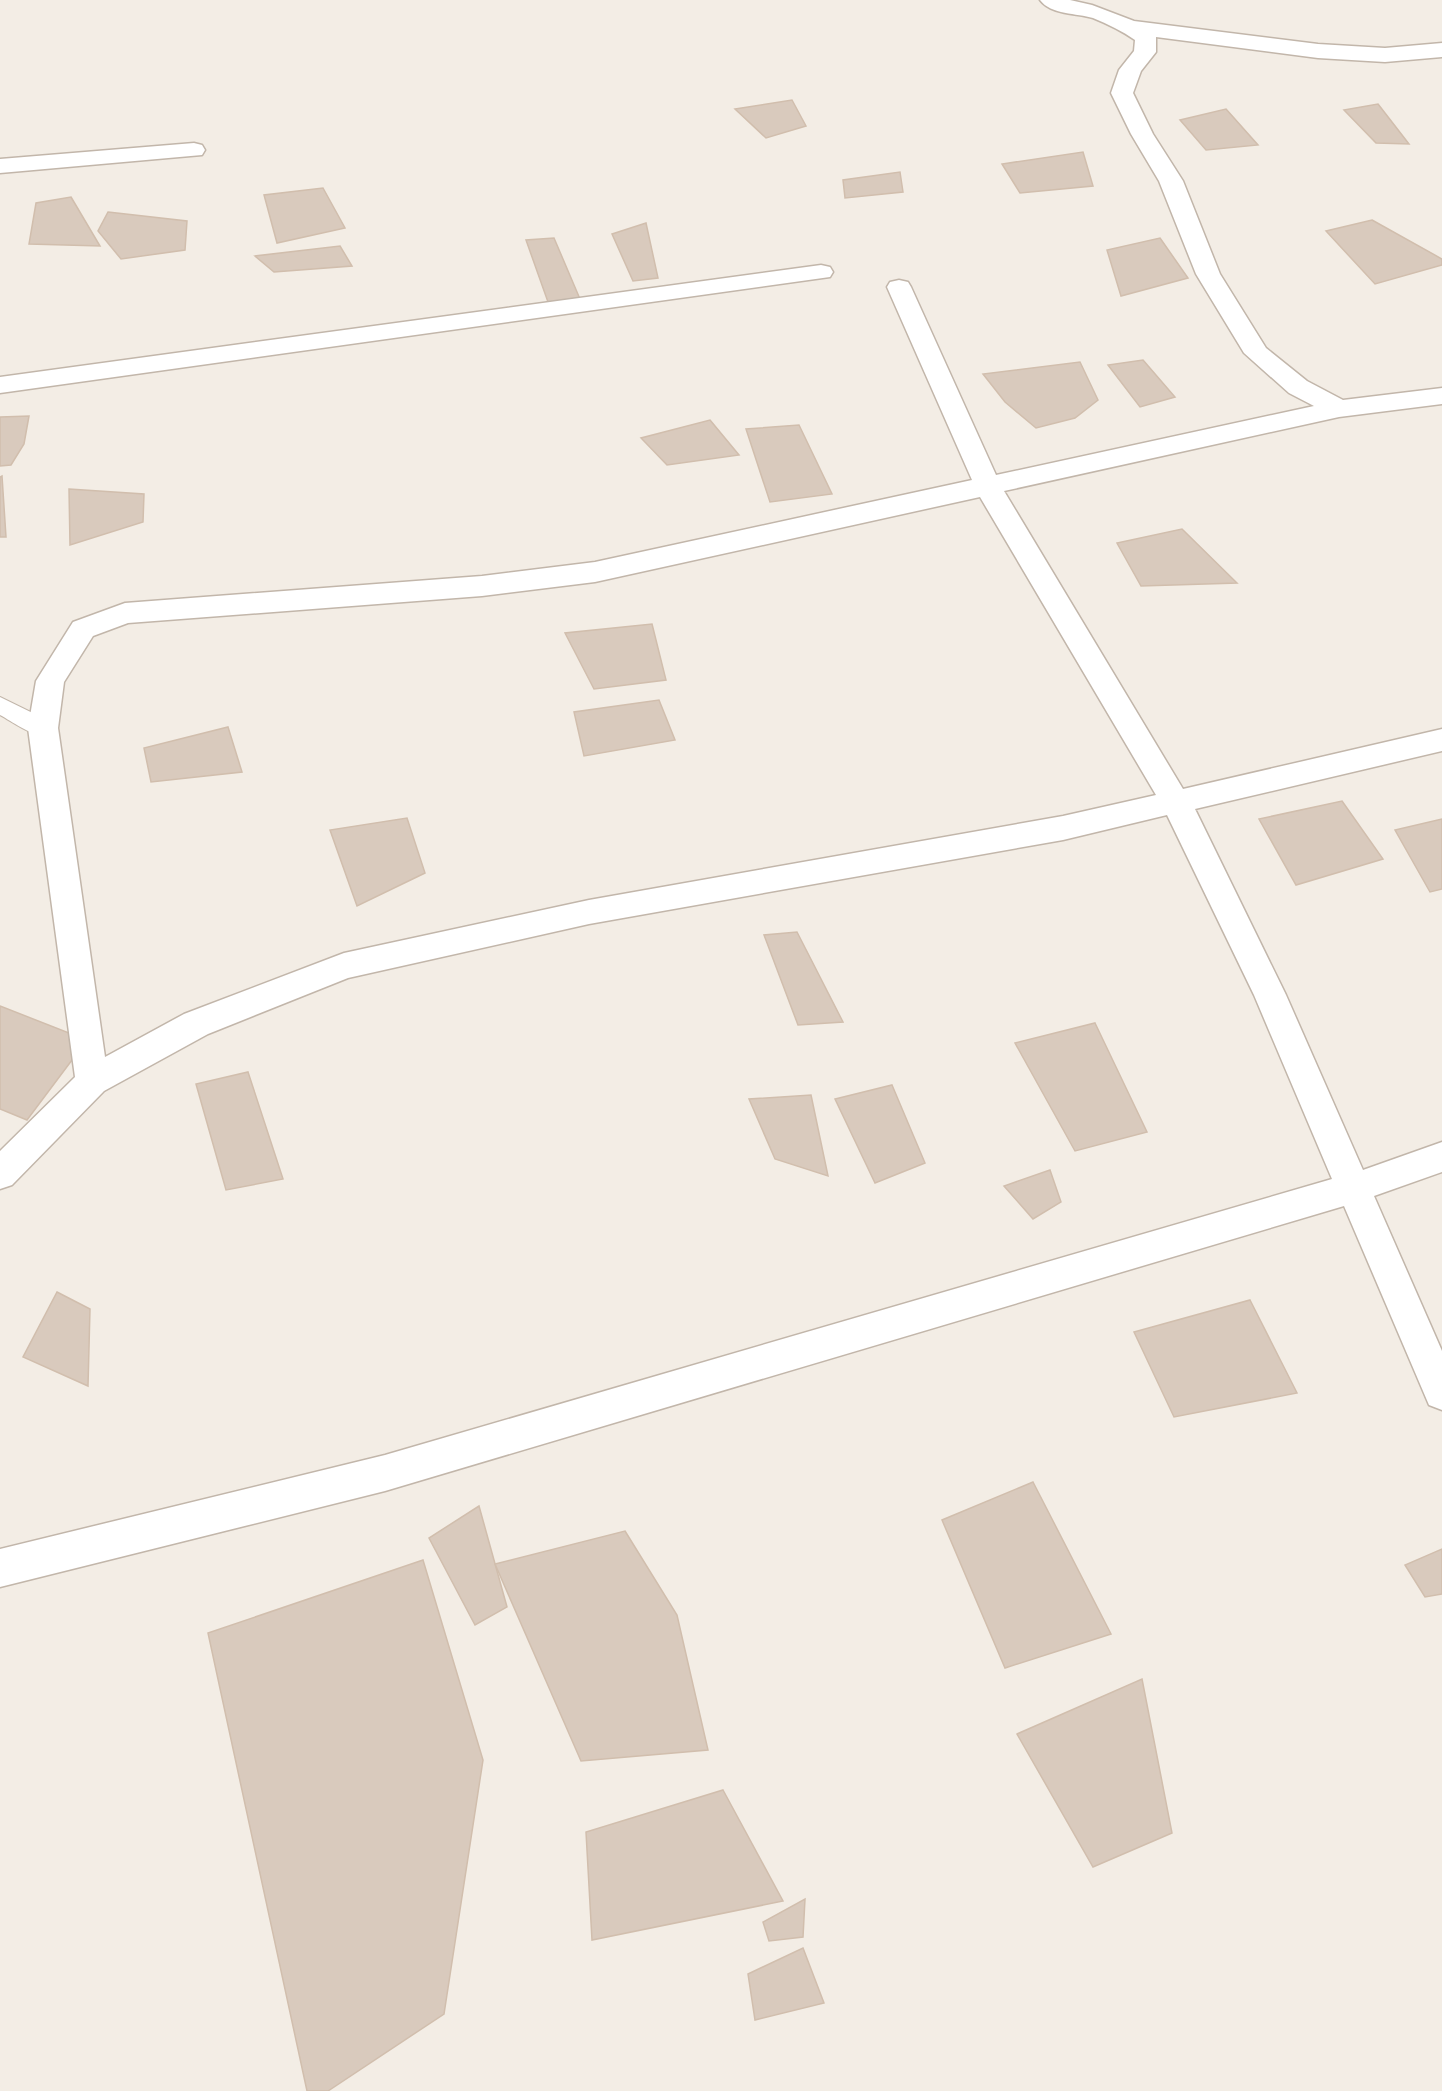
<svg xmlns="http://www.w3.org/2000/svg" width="1442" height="2091" font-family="'Nunito Sans',sans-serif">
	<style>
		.building { fill: #d9cabd; stroke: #d1bead; stroke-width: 1.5 }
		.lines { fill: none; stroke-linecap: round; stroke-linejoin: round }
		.service-casing { stroke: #c2b6aa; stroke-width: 2 }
		.minor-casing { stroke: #c2b6aa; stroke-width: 3 }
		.service { fill: #fff; fill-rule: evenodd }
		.minor { fill: #fff; fill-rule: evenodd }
	</style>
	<rect width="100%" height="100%" fill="#f3ede5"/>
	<!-- building -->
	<g class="building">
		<polygon points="792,100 806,126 766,138 735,109"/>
		<polygon points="1378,104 1409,144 1376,143 1344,110"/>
		<polygon points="1226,109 1258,145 1206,150 1180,120"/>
		<polygon points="1083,152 1093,186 1020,193 1002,164"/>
		<polygon points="900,172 903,192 845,198 843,180"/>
		<polygon points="323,188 345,228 277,243 264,195"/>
		<polygon points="71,197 100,246 29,244 36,203"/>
		<polygon points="108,212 187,221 185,250 121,259 98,231"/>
		<polygon points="1372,220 1442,259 1442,265 1375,284 1326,231"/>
		<polygon points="646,223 658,278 633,281 612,234"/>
		<polygon points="554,238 580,299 548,302 526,240"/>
		<polygon points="1160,238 1188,278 1121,296 1107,250"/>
		<polygon points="340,246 352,266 274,272 255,256"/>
		<polygon points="1143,360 1175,397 1140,407 1108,365"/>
		<polygon points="1080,362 1098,400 1075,418 1036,428 1005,402 983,374"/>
		<polygon points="29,416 24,444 11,465 0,466 0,417"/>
		<polygon points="710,420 739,455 667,465 641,438"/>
		<polygon points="799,425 832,494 770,502 746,429"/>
		<polygon points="2,476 6,537 0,537 0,477"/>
		<polygon points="69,489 144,494 143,522 70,545"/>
		<polygon points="1182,529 1237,583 1141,586 1117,543"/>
		<polygon points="652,624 666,680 594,689 565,633"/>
		<polygon points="659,700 675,740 584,756 574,712"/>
		<polygon points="228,727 242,772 151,782 144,748"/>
		<polygon points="1342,801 1383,859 1296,885 1259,819"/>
		<polygon points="407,818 425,873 357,906 330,830"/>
		<polygon points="1442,819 1442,889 1430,892 1395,830"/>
		<polygon points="797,932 843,1022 798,1025 764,935"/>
		<polygon points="0,1006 87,1040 27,1120 0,1109"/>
		<polygon points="1095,1023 1147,1132 1075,1151 1015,1043"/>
		<polygon points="248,1072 283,1179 226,1190 196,1084"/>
		<polygon points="892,1085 925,1163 875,1183 835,1099"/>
		<polygon points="811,1095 828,1176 775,1159 749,1099"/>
		<polygon points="1050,1170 1061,1202 1033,1219 1004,1186"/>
		<polygon points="57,1292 90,1309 88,1386 23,1357"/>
		<polygon points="1250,1300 1297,1393 1174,1417 1134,1332"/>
		<polygon points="1033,1482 1111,1634 1005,1668 942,1520"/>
		<polygon points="479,1506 507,1607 475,1625 429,1538"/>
		<polygon points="625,1531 677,1615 708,1750 581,1761 495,1564"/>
		<polygon points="1442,1549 1442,1594 1425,1597 1405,1565"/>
		<polygon points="423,1560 483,1760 444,2014 328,2091 307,2091 208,1633"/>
		<polygon points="1142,1679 1172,1833 1093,1867 1017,1734"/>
		<polygon points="723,1790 783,1901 592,1940 586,1832"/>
		<polygon points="805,1899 803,1937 769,1941 763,1922"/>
		<polygon points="803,1948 824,2003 755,2020 748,1974"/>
	</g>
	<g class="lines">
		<!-- service casing -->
		<g class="service-casing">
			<path id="service" d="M0 697 51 722 54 728 51 734C34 739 15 723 0 715Z"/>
		</g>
		<!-- minor casing -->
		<g class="minor-casing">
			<g id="minor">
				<path d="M1040 0H1070L1092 5 1134 21 1318 44 1385 48 1442 43V57L1385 62 1318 58 1156 37V52L1141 71 1133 93 1153 134 1183 181 1220 274 1266 348 1307 381 1343 400 1442 388V404L1339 417 1004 491 1183 789 1442 729V751L1195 809 1286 995 1363 1170 1442 1142V1172L1374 1196 1442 1351V1410L1429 1405 1344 1206 385 1491 0 1587V1549L385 1455 1332 1179 1254 995 1167 815 1063 840 589 924 348 978 208 1034 104 1091 12 1185 0 1189V1151L75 1077 28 728 36 681 73 622 125 603 482 576 595 562 972 480 887 287 890 282 899 280 908 282 911 287 996 475 1314 406 1289 393 1244 353 1196 274 1159 181 1131 134 1111 93 1119 70 1134 51 1135 40C1122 31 1108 24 1093 18 1077 13 1051 15 1040 0ZM980 497 1156 795 1063 816 589 900 344 953 184 1014 105 1057 58 728 64 682 93 636 128 623 482 596 595 582Z"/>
				<polygon points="194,143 202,145 205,150 202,155 0,173 0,159"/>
				<polygon points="821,265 830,267 833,272 830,277 0,393 0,377"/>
			</g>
		</g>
		<!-- service -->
		<use href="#service" class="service"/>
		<!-- minor -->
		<use href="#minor" class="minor"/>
	</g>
</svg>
